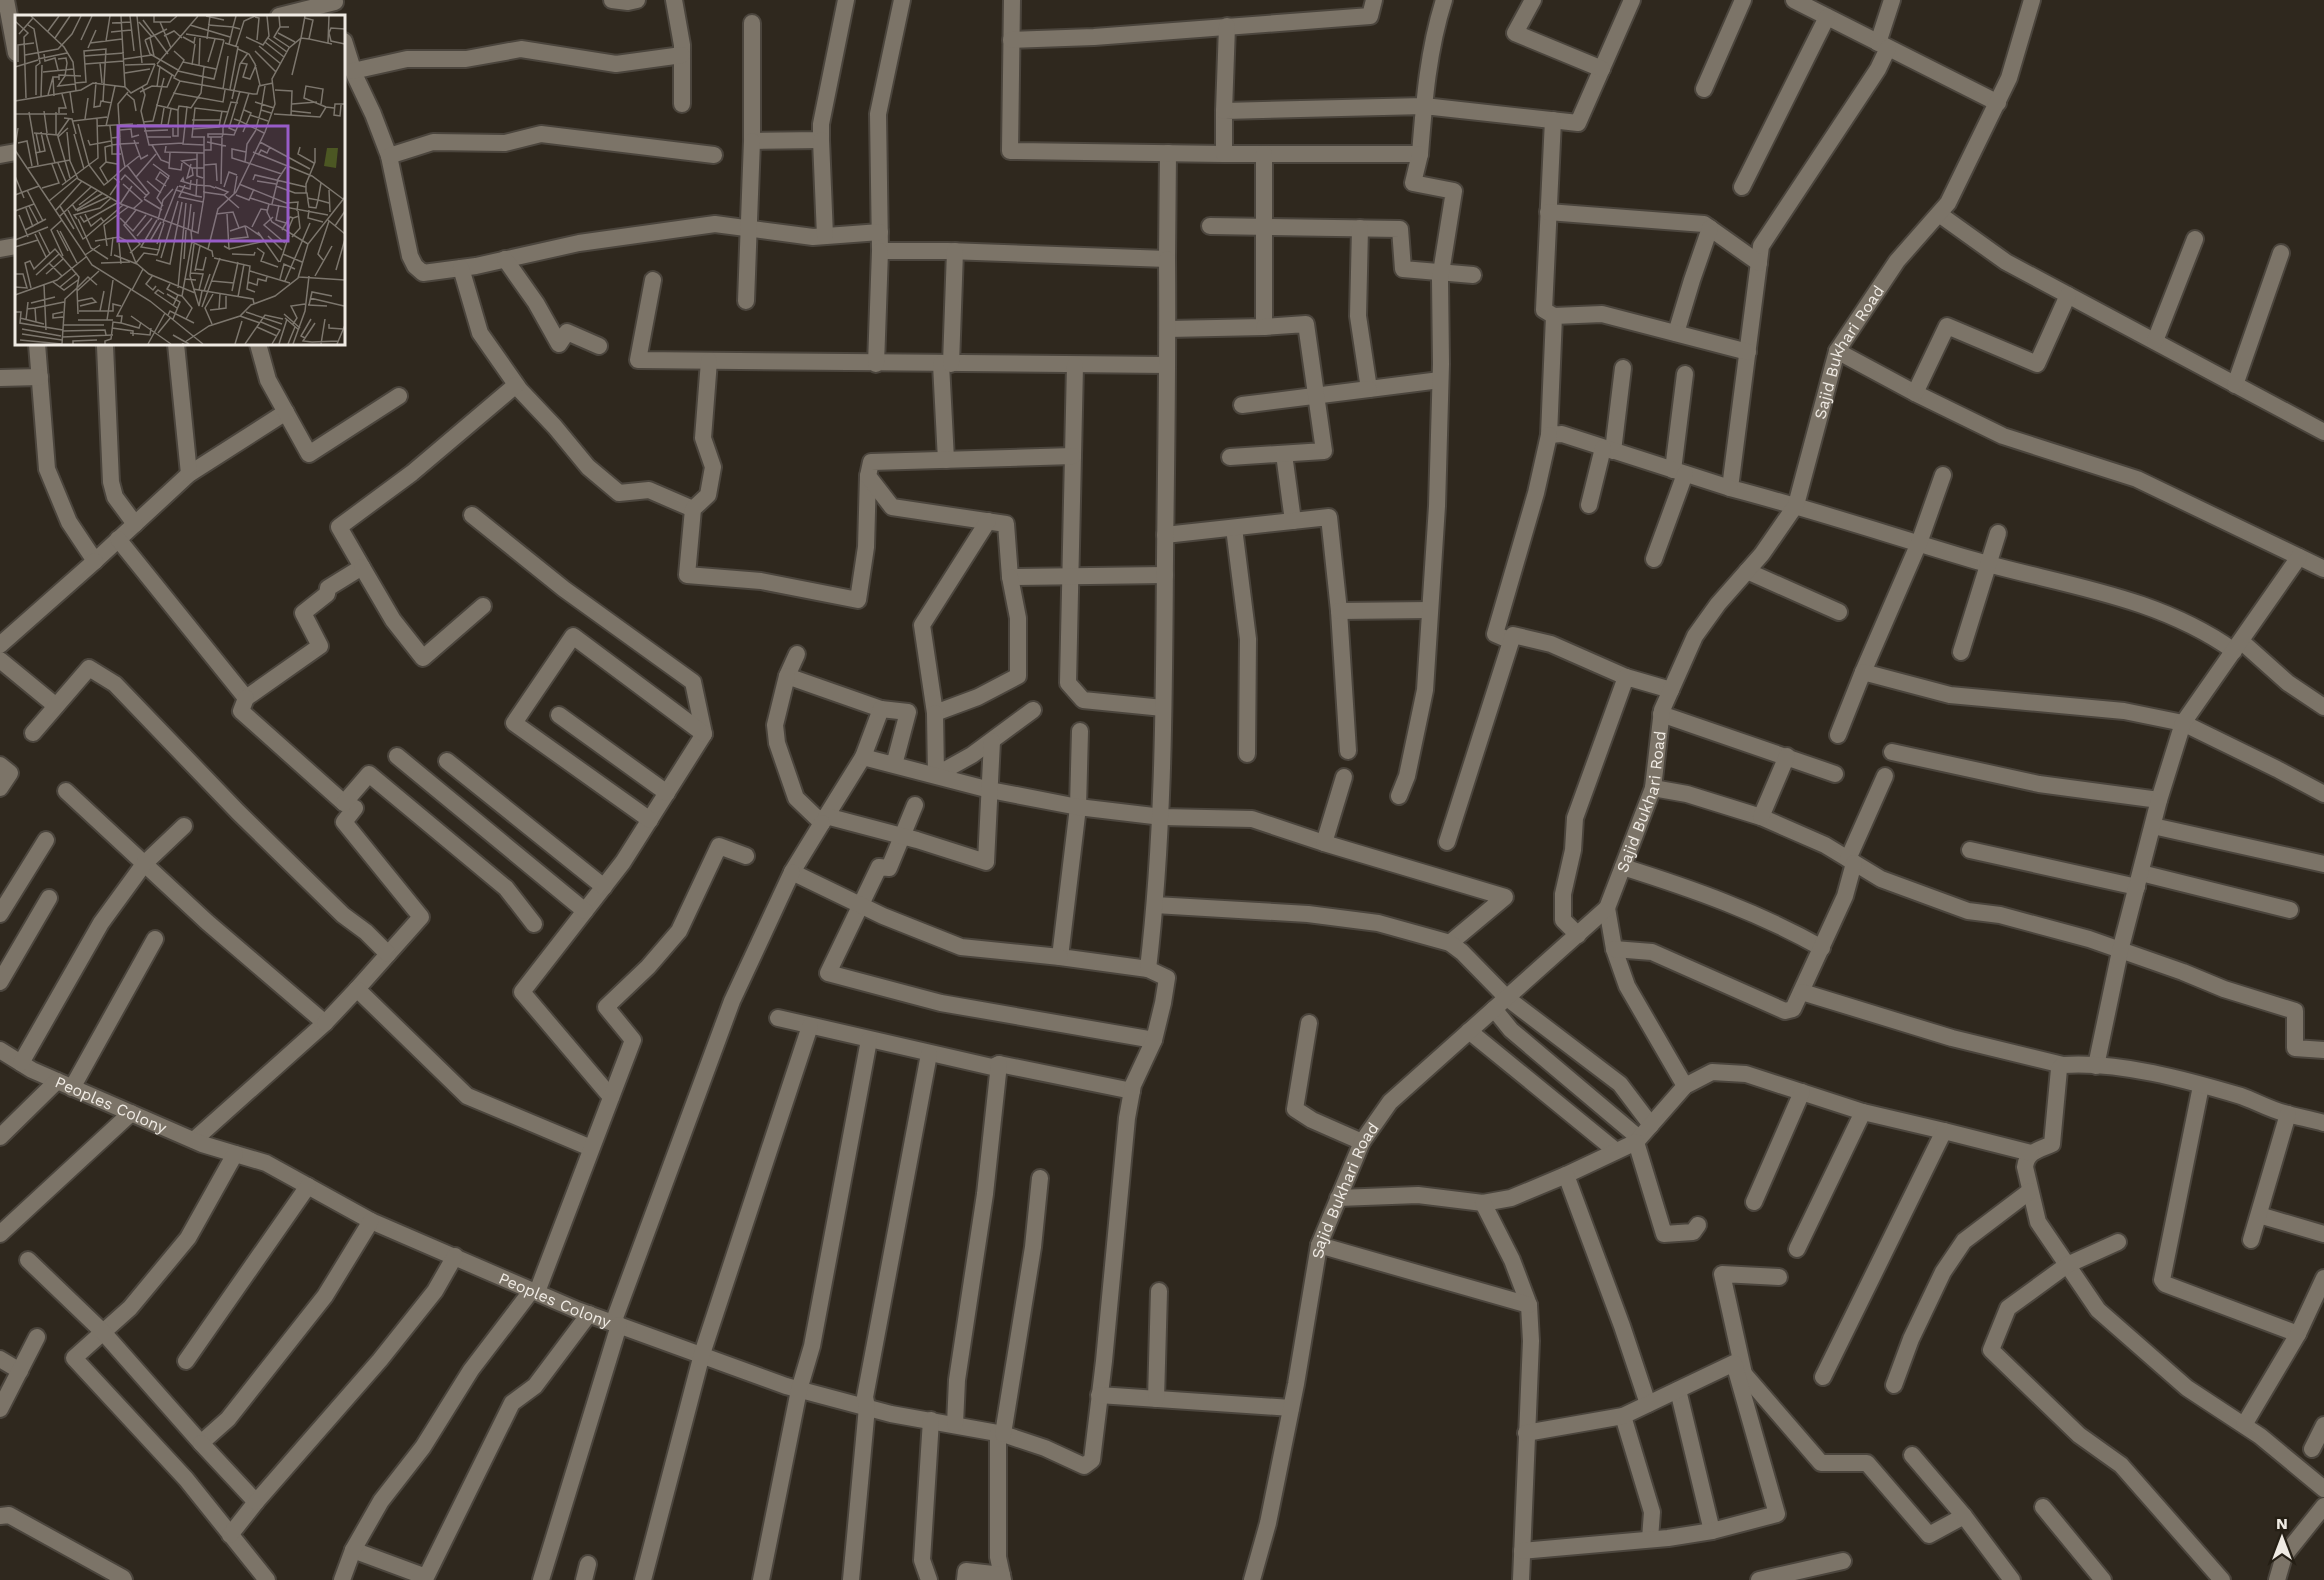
<svg xmlns="http://www.w3.org/2000/svg" width="2324" height="1580" font-family="'Work Sans',sans-serif">
	<style>
		.lines { fill: none; stroke-linecap: round; stroke-linejoin: round }
		.minor-casing { stroke: #4b453d; stroke-width: 20 }
		.minor { stroke: #7c7468; stroke-width: 16 }
		.labels { text-anchor: middle; stroke-width: 5; stroke-linejoin: round; paint-order: stroke }
		.street-label { font-size: 16px; fill: #f0ebe4; stroke: #251f15 }
		.inset-road { fill: none; stroke: #7c766d; stroke-width: 1.5 }
		.view { fill: #985cc8; fill-opacity: 0.15; stroke: #985cc8; stroke-width: 3 }
		.inset-edge { fill: none; stroke: #f0ebe4; stroke-width: 3 }
	</style>
	<rect width="100%" height="100%" fill="#2f281e"/>
	<g class="lines">
		<!-- minor casing -->
		<g class="minor-casing">
			<g id="minor">
				<polyline points="6,0 16,53"/>
				<polyline points="612,0 628,2 637,0"/>
				<polyline points="674,0 682,45 682,104"/>
				<polyline points="902,0 878,114 880,251 948,251 1167,259 1168,153"/>
				<polyline points="1012,0 1010,151 1224,154"/>
				<path d="M1444 0C1428 50 1424 103 1420 154H1224V111L1424 106 1578 123 1632 0"/>
				<polyline points="1533,0 1515,33 1602,69"/>
				<polyline points="1794,0 1998,103"/>
				<polyline points="279,16 335,2"/>
				<polyline points="752,23 752,141 821,140 821,124 846,0"/>
				<polyline points="1011,40 1094,37 1370,16 1374,0"/>
				<polyline points="344,41 355,76 373,114 389,156 410,256 415,266 423,273 476,266 579,243 715,224 813,237 880,232"/>
				<polyline points="1878,43 1892,0"/>
				<path d="M1888 48 1878 69 1761 246 1730 488C1811 509 1889 535 1970 559 2059 585 2156 595 2234 651"/>
				<polyline points="353,71 407,59 466,59 521,49 616,64 682,55"/>
				<polyline points="1704,89 1743,0"/>
				<polyline points="1224,111 1227,26"/>
				<polyline points="1553,120 1544,310 1554,316"/>
				<polyline points="821,140 825,236"/>
				<polyline points="0,155 16,152"/>
				<polyline points="389,156 433,142 505,143 541,134 714,155"/>
				<polyline points="1742,187 1827,17"/>
				<polyline points="1548,212 1704,224 1759,263"/>
				<polyline points="1939,214 2006,262 2324,432"/>
				<polyline points="1210,226 1400,229 1403,269 1473,275"/>
				<polyline points="1360,228 1358,316 1369,389 1440,380"/>
				<polyline points="0,249 16,246"/>
				<polyline points="505,259 536,303 559,344 567,332 599,346"/>
				<polyline points="461,268 480,333 520,390 555,427 588,467 619,493 649,490 693,509"/>
				<polyline points="653,280 638,360 1167,365"/>
				<polyline points="746,301 752,141"/>
				<polyline points="1168,329 1264,327 1264,154"/>
				<polyline points="1676,333 1692,280 1710,228"/>
				<polyline points="2155,341 2195,239"/>
				<polyline points="37,344 47,469 69,522 95,561 189,474 286,412"/>
				<polyline points="176,344 189,474"/>
				<polyline points="258,344 268,380 309,454 399,396"/>
				<polyline points="105,346 111,482 115,497 135,524"/>
				<polyline points="1837,351 1915,393 2003,436 2137,479 2324,569"/>
				<polyline points="709,361 703,438 713,467 708,495 693,509 687,575 761,581 858,600 866,547 868,476"/>
				<polyline points="876,364 880,251"/>
				<polyline points="941,364 946,460"/>
				<polyline points="951,364 955,251"/>
				<polyline points="1075,365 1068,683 1083,700 1163,708"/>
				<polyline points="0,378 40,377"/>
				<polyline points="2235,385 2281,253"/>
				<polyline points="1915,393 1947,326 2037,364 2068,295"/>
				<polyline points="1242,405 1369,389"/>
				<polyline points="1613,451 1623,368"/>
				<polyline points="1284,454 1293,521"/>
				<polyline points="1073,456 871,462 868,476 892,507 1006,524 1010,577 1165,575"/>
				<polyline points="1230,457 1324,451 1306,324 1264,327"/>
				<polyline points="1673,470 1685,374"/>
				<polyline points="1730,488 1562,434 1549,435 1554,316 1602,314 1748,352"/>
				<polyline points="1589,505 1603,448"/>
				<polyline points="472,515 564,589 693,682 704,734 623,862 522,992 611,1097"/>
				<polyline points="988,521 922,625 935,713 978,697 1018,676 1018,618 1010,577"/>
				<polyline points="1234,528 1248,639 1247,754"/>
				<polyline points="1165,535 1329,517 1339,611 1348,751"/>
				<polyline points="118,539 246,698 320,646 303,613 327,594 328,588 362,567 339,527 412,473 516,385"/>
				<polyline points="1654,559 1685,474"/>
				<polyline points="362,567 393,620 423,658 483,606"/>
				<polyline points="1747,571 1839,612"/>
				<polyline points="1339,611 1430,610"/>
				<polyline points="1511,641 1495,634 1536,493 1549,435"/>
				<polyline points="2241,641 2288,683 2324,707"/>
				<polyline points="0,645 95,561"/>
				<polyline points="1961,652 1998,533"/>
				<polyline points="797,654 787,676 881,709"/>
				<polyline points="0,660 56,706"/>
				<polyline points="1863,672 1919,543 1943,475"/>
				<polyline points="787,676 775,725 777,743 796,798 822,823 863,757"/>
				<polyline points="246,698 241,711 344,803 355,808 344,822 421,917 357,989"/>
				<polyline points="935,713 936,775 972,755 1033,710"/>
				<polyline points="1661,714 1835,774"/>
				<polyline points="559,715 667,793"/>
				<polyline points="1080,731 1078,807 1060,957 1148,969"/>
				<polyline points="33,733 89,668 115,684 238,812 343,915 366,932 388,954"/>
				<polyline points="1838,735 1863,672 1950,695 2124,711 2183,723 2277,769 2324,794"/>
				<polyline points="1892,752 2039,784 2159,800"/>
				<polyline points="397,756 585,911"/>
				<polyline points="447,761 604,887"/>
				<polyline points="0,765 10,773 0,788"/>
				<polyline points="894,765 908,712 881,709 863,757 990,790 1078,807 1162,817 1252,819 1324,843"/>
				<polyline points="1344,777 1324,843 1505,897 1450,943"/>
				<polyline points="1653,788 1687,794 1761,817 1825,845 1881,879 1968,911 2000,915 2089,939 2183,972 2224,989 2295,1011 2295,1048 2324,1050"/>
				<polyline points="66,791 207,922 325,1023 194,1140"/>
				<polyline points="1399,796 1407,776 1425,690 1437,506 1441,364 1440,279 1454,191 1413,183 1420,154"/>
				<polyline points="344,803 369,774 506,888 534,924"/>
				<polyline points="915,805 889,868 879,867 828,973 941,1003 1154,1040"/>
				<polyline points="826,816 917,840 986,862 992,741"/>
				<polyline points="1761,817 1787,756"/>
				<polyline points="650,820 514,723 573,636 704,734"/>
				<polyline points="822,823 792,872 883,916 961,947 1060,957"/>
				<polyline points="2153,826 2324,864"/>
				<polyline points="1447,842 1513,635 1551,644 1626,677"/>
				<polyline points="1970,850 2137,887"/>
				<polyline points="1848,859 1885,776"/>
				<path d="M1623 867C1693 889 1758 912 1822 948"/>
				<polyline points="2141,873 2290,910"/>
				<polyline points="1155,905 1308,914 1378,923 1450,943 1462,952 1507,998 1620,1084 1651,1125"/>
				<polyline points="1607,908 1614,949 1627,986 1685,1086"/>
				<polyline points="0,914 46,840"/>
				<polyline points="1578,935 1563,920 1563,894 1573,850 1575,818 1626,677 1671,690"/>
				<polyline points="1614,949 1652,952 1785,1011 1793,1009 1845,896 1854,863"/>
				<polyline points="0,982 49,898"/>
				<polyline points="1802,992 1952,1038 2063,1065"/>
				<polyline points="1494,1009 1511,1030 1639,1138"/>
				<polyline points="778,1018 992,1067 999,1064 1132,1091"/>
				<polyline points="325,1023 357,989 467,1096 591,1148"/>
				<polyline points="1309,1023 1295,1109 1312,1120 1362,1142"/>
				<polyline points="1469,1031 1616,1151"/>
				<path id="s1" d="M0 1050 32 1070 202 1144 266 1163 371 1221 577 1310 786 1386 891 1414 1003 1434 1045 1448 1084 1466 1092 1460 1104 1361 1127 1118 1133 1085 1154 1040 1163 1003 1167 978 1148 969C1164 833 1164 696 1165 560 1166 459 1168 359 1167 259"/>
				<polyline points="21,1063 101,923 144,864 184,826"/>
				<polyline points="2096,1066 2120,951 2159,800 2183,723 2299,557"/>
				<polyline points="2201,1086 2162,1280 2165,1284 2298,1334"/>
				<polyline points="72,1088 155,939"/>
				<path d="M2324 1123C2311 1119 2297 1117 2284 1113 2269 1109 2255 1101 2241 1096 2187 1080 2119 1061 2063 1065L2059 1069 2052 1144C2039 1150 2027 1151 2025 1167L2038 1222 2098 1310 2187 1388 2260 1436 2324 1489"/>
				<polyline points="0,1137 57,1081"/>
				<polyline points="1636,1142 1685,1086 1712,1072 1746,1074 1863,1112"/>
				<polyline points="235,1154 188,1238 130,1308 74,1358 186,1479 267,1580"/>
				<polyline points="1566,1175 1636,1142 1664,1234 1693,1232 1698,1225"/>
				<polyline points="1338,1198 1418,1195 1483,1203 1511,1198 1566,1175 1622,1326 1648,1404"/>
				<polyline points="1754,1202 1802,1092"/>
				<polyline points="1483,1203 1512,1260 1529,1305 1531,1341 1521,1580"/>
				<polyline points="2259,1215 2324,1234"/>
				<polyline points="0,1234 131,1113"/>
				<polyline points="2251,1240 2288,1114"/>
				<polyline points="2118,1242 2067,1265 2008,1308 1991,1350 2079,1435 2121,1465 2222,1580"/>
				<polyline points="1319,1245 1529,1305"/>
				<polyline points="1797,1249 1863,1112 1944,1131"/>
				<polyline points="28,1260 103,1332 201,1443 228,1419 325,1296 371,1221"/>
				<polyline points="537,1292 633,1040 606,1007 648,967 679,931 719,846 746,856"/>
				<polyline points="613,1323 732,1001 792,872"/>
				<polyline points="0,1359 20,1371"/>
				<polyline points="186,1361 308,1186"/>
				<polyline points="1738,1367 1821,1463 1867,1463 1929,1535 1964,1516"/>
				<polyline points="1744,1374 1722,1274 1779,1277"/>
				<polyline points="1823,1377 1944,1131 2031,1153"/>
				<polyline points="1894,1385 1911,1339 1943,1272 1964,1241 2030,1191"/>
				<polyline points="1678,1390 1712,1531"/>
				<polyline points="1099,1395 1291,1408"/>
				<polyline points="1156,1399 1159,1291"/>
				<polyline points="0,1409 37,1337"/>
				<polyline points="1623,1416 1652,1512 1650,1539"/>
				<polyline points="955,1424 957,1380 985,1194 999,1064"/>
				<polyline points="2244,1425 2298,1334 2324,1278"/>
				<polyline points="998,1433 998,1557 1003,1580"/>
				<polyline points="1003,1434 1033,1247 1040,1178"/>
				<polyline points="201,1443 256,1502 230,1535"/>
				<polyline points="2312,1449 2324,1425"/>
				<polyline points="1912,1455 1964,1516 2012,1580"/>
				<polyline points="256,1502 380,1360 435,1291 455,1256"/>
				<polyline points="2043,1507 2103,1580"/>
				<polyline points="0,1516 9,1515 123,1578 124,1580"/>
				<polyline points="353,1550 426,1577 512,1403 535,1386 589,1314"/>
				<polyline points="1522,1551 1668,1538 1712,1531 1777,1514 1734,1363 1623,1416 1526,1433"/>
				<polyline points="342,1580 353,1550 381,1501 423,1447 471,1370 532,1290"/>
				<polyline points="541,1580 619,1325"/>
				<polyline points="584,1580 588,1564"/>
				<polyline points="643,1580 702,1354 810,1026"/>
				<polyline points="761,1580 799,1390 812,1346 869,1040"/>
				<polyline points="851,1580 867,1407 865,1397 929,1054"/>
				<polyline points="929,1580 922,1560 931,1420"/>
				<polyline points="965,1580 966,1571 1002,1575"/>
				<path id="s2" d="M1252 1580 1268 1523 1296 1384 1319 1245 1362 1142 1390 1102 1607 908 1653 788 1662 710 1695 636 1718 604 1762 554 1796 505 1837 351 1897 261 1948 203 2009 78 2032 0"/>
				<polyline points="1759,1580 1843,1561"/>
				<polyline points="2277,1580 2284,1556 2324,1506"/>
			</g>
		</g>
		<!-- minor -->
		<use href="#minor" class="minor"/>
	</g>
	<g class="labels">
		<!-- street labels -->
		<g class="street-label">
			<text dy="6" stroke="none"><textPath href="#s2" startOffset="1410">Sajid Bukhari Road</textPath></text>
			<text dy="6" stroke="none"><textPath href="#s2" startOffset="906">Sajid Bukhari Road</textPath></text>
			<text dy="6" stroke="none"><textPath href="#s1" startOffset="124">Peoples Colony</textPath></text>
			<text dy="6" stroke="none"><textPath href="#s2" startOffset="402">Sajid Bukhari Road</textPath></text>
			<text dy="6" stroke="none"><textPath href="#s1" startOffset="610">Peoples Colony</textPath></text>
		</g>
	</g>
	<!-- overview -->
	<g transform="translate(15 15)">
		<rect width="330" height="330" fill="#2f281e"/>
		<path d="M312 133H323L321 153 309 151Z" fill="#4c5723"/>
		<path class="inset-road" d="M16 1 49 32 58 47 61 76M106 1 110 72M115 1 119 36M122 1 127 48M139 1V7H155L162 1M191 1 209 5M264 1 265 12H274M240 2 244 3 242 25M290 3 298 5 294 24 317 29M128 5 153 39M0 6 13 18 9 22 11 83M124 7 137 22M145 7 156 33M97 8 116 7M13 10 19 14 25 48 21 51V80M175 10 215 22M193 10 218 12 221 1M265 12 259 22 274 32M330 14 316 13 314 18 316 26 330 29M33 16 44 1M96 17 116 15M263 18 280 27M4 19 18 3M171 19 209 25M149 21 159 16 167 23M168 22 179 28 180 22M231 22 248 30 254 21 252 1M40 23 55 1M135 23 139 41M253 23 272 37M192 24 195 1M66 25 77 1M130 25 135 39 163 55M130 25 152 14M91 26 95 1M250 27 269 42M75 28 107 24M210 28 223 32 215 74M313 28 314 1M214 29 218 12 225 14M221 31 229 6 240 1M244 31 266 49M73 33 81 15M223 34 234 39 240 49 245 70M159 36 169 45 159 63 165 66 238 79H242L244 71 258 68M240 36 261 57M29 39 30 46 40 43 43 55M10 40 43 34 57 19 66 1M69 41 109 38M23 44 52 38M43 44 51 43 52 48 50 61 43 71 60 69M109 44 137 40M3 47V30L19 28M168 47 201 54M193 47 200 24M85 48 87 68M226 48 232 49 228 62 235 64 241 50M70 49 109 46M142 49 183 1M110 50 140 49M142 50 159 61M177 50 180 29M184 51 185 23M0 52 23 45M163 56 199 64 209 25M28 57 59 54M110 58 135 54M0 59V85M277 60 286 23 294 24M44 65V60L66 61M81 67 79 92 85 91 86 86 97 88M60 68 71 67 69 36 91 34 88 86M127 71 130 80 126 96 134 130 168 128M142 72 145 51M208 74 213 41M260 75 277 76 276 101M55 77 58 98M125 77 137 71 152 72 157 60M158 78 208 87 210 75M112 79 119 85 121 96M33 80 38 62M26 81 27 50M39 81 38 62H44M217 84 225 49 233 38M0 86 66 75 78 68 110 72 116 78 132 69 140 49M240 87 259 93M223 88 216 87 208 113V119L207 122H193V119H208L219 120 225 106 249 118M277 89 302 87M306 89 308 74 291 71 289 83 311 92M141 90 163 95 164 91 172 92M326 90 325 101 319 100 320 89H330M152 93 165 66M246 95 250 71M29 96 32 118M277 96 296 98M14 97 23 150M41 97V119M44 98V93H51L47 79M0 99H52M259 99 305 102 311 92 319 93M235 100 253 106M49 103 57 104 61 119M70 104 73 83M219 104 225 106 234 78M177 105H205M58 106 92 102M128 107 138 106 149 63M63 109 74 150 89 170 93 167M122 110H153L156 94M82 111 118 109M91 111 100 71M95 111 97 130 105 129V122M146 111 149 93M53 113 43 122 55 163M158 113V121H163V95M177 114 204 112 207 96M241 114 246 95 256 98M105 115 116 114 117 122 124 120M241 115 232 129 230 147 267 159M129 116 153 115M221 116 214 113 225 76M52 117 55 146 63 164 106 189 183 218 189 182V130M228 117 236 98 229 95M19 118 43 120M21 118 25 137M31 118 40 148M59 119 69 154M42 121 54 104M132 122H156M189 122V130L168 129 172 92 176 93 186 78 189 52M190 122H177L180 93 213 97M96 123 105 122 103 89 113 77M73 125 75 130 96 126M119 125 126 144 133 140M192 127 211 131M245 127 295 154M3 128 12 126 17 151M124 128 105 129 110 152 124 141M137 130 146 145 154 148M151 131 150 137 189 138M0 132 3 113M285 132 283 139 299 148M0 135 77 250 135 286 188 329M189 135H196V122M238 137 297 161 328 184M20 138 30 136 26 117M155 138 154 153 166 155 167 148M182 138V161L188 163M243 140 246 135 252 138 255 132M182 144 167 146 177 153H189M91 147 85 153 93 167 110 152M230 147 217 143V134L231 137M43 148 51 167M102 149 91 147 90 132 97 130V139H106M138 149 154 161 142 183 148 191M176 149 172 163 178 160 177 153M112 150 121 162 141 139M189 150 201 149 202 166M13 153 55 145M0 161 9 183M121 162 134 178 129 183M182 164 181 181 187 182M106 165 110 160 132 181M238 165 240 160 291 172M132 166 146 178M242 166 261 169M169 167 168 163 166 166 176 169 182 170 195 171 200 173M306 168 303 185 314 188M108 169 127 186 118 194M206 169 207 123M224 169 271 188 283 187 282 196M47 170 83 143 82 103M170 170 164 182 188 187M151 171 141 164 145 157 154 164M163 171 161 175 181 181M164 171 175 174 176 165M261 171 280 178H292M200 172 213 177 209 180M209 172 214 157 222 160M27 173 44 168 37 149M12 175 28 206M314 175 315 197M188 177 209 180 224 193M219 179 222 161M0 180 24 171M95 180 104 167 99 163M221 180 234 185 239 174M235 183 254 189M292 183 303 185 301 193 294 192 293 186 292 178 291 177V169L300 147V133M129 184 147 195M34 186 62 163M57 189 61 195 88 178M105 189 117 171M257 189 263 164 271 152M64 190 83 175M264 190 261 205 271 208M14 191 23 208M45 191 59 214M11 193 18 212M41 195 67 166M53 195 68 224 71 222M294 195 293 203 308 207M0 196 19 189M62 196 93 182M70 199 76 211 86 203 89 207M201 199 218 197 224 213M4 200 13 222M45 201 76 172M65 201 69 207 102 188M258 202 249 210 270 228M105 203 118 216 131 200M62 204 59 200 85 193 96 183M63 204 76 233 93 244M47 205 36 215 48 241M142 205 126 232 144 235 146 225M143 205 148 185 158 174M313 205 330 219M148 208 161 175M231 211 247 222M320 211 330 196M237 212 246 194 252 195M10 215 31 204M42 215 53 236M173 215 176 189M267 215 275 202 278 203M45 216 62 248M176 216 177 227 197 236 198 242M177 216 179 197M24 217 35 239M243 217 264 247M272 217 278 203 284 201M20 219 31 242M122 221 137 203M253 221 267 235M71 222 108 190M277 222 285 213 283 196M130 224 135 226 146 207M215 224 233 222 230 211 215 216M0 225 33 212M80 226 104 222 112 226 121 248 129 238 142 240 144 235M177 226 170 264 181 265M104 228 106 249M142 229 149 208M293 229 257 207 252 197 254 189 313 200M92 231 89 210 113 192M209 231 214 234 212 199M0 232 23 225M242 233 249 238 246 246 263 252M193 234 203 194 221 177 250 117 260 89 257 64 274 33 286 23 290 1M214 234 250 226M115 238 125 229 109 210 121 195M217 239 239 240 240 237M268 239 274 220M70 240 85 230M99 240 122 249M96 241 98 222M146 243 163 186M199 243 235 251 232 274 240 277M169 244 171 215M141 245 155 249 167 187M308 245 303 239 314 206M265 247 268 239 287 247M34 248 47 261M86 248 115 247M121 248 134 259 180 278 175 261 179 229M180 254 188 255 191 242M321 255 330 224M180 256 185 231M235 256 275 268M176 258 188 259 184 275M0 259H8L12 273 0 272M31 259 48 244M21 260 44 239M138 260 131 269 138 275 141 271M300 261 317 231M284 262 330 265M265 264 269 249 280 254M197 266 219 268M270 266 295 208M38 267 49 275 63 265M233 267 242 270 243 264 251 266 252 261M155 269 152 274 163 280M29 270 31 315M45 272 62 258M16 273 10 248 15 246 19 254 40 234 64 262 62 273 50 284 47 329M163 273 171 188M116 274 102 301H107L106 308 124 313 126 307M178 274 238 284 239 289M117 275 128 254M62 276 84 256M189 276 195 259M217 276 223 247M180 278 184 291 187 276M149 279 143 275 140 278 162 293M152 279 165 287 158 304M0 280 42 265 71 242M167 281 177 293 171 304M223 282 229 249M295 283 329 291M63 286 77 283 81 287 65 291M0 288V314M16 288 40 282M293 290 312 291M294 290 297 277 317 281M158 291 163 280 167 281 170 264M187 292 205 243M20 293 49 287M12 294 20 293 21 307M204 294 211 293V281M195 295 204 294 205 279M64 296H98V289L106 291M85 296 89 276M0 297H6L5 308 48 315M231 297 267 309M63 299 62 273 73 262 82 270M269 299 285 313M153 300 155 296 179 308M116 301 156 329M225 301 245 308M48 302 38 303V299L48 297M5 303 29 309M270 303 284 315M11 305 13 287M63 305H98M92 305 98 265M246 307 265 315 257 329M197 309 190 293 198 279M278 309 282 303 276 291 290 289M314 309V313L328 314M48 310H89M242 312 262 321M97 313 118 316V321M7 314 46 321M47 316 90 315 91 320M115 318 135 320 136 313M143 318 156 302M7 319 47 325M158 320 174 329M47 322 98 320M290 323 286 321 296 304M5 325 47 329M297 327 288 326 300 308M297 327 323 326M58 329V326L82 325M90 329V326L96 324 98 307 106 308M133 329 150 298M167 329 194 311 225 301 236 290 260 281 283 263 293 229 330 182M220 329 227 306M230 329 250 300 268 304M264 329 272 304M273 329 280 312M278 329 290 296 294 261M306 329 310 304M322 329 330 310"/>
		<path class="view" d="M103 111H273V226H103Z"/>
		<rect width="330" height="330" class="inset-edge"/>
	</g>
	<!-- north arrow -->
	<g transform="translate(2282 1538)" stroke="#251f15" stroke-width="4.5" paint-order="stroke">
	<path d="M0-4.5L10 22L0 15L-10 22Z" fill="#f0ebe4"/>
	<text y="-9" font-size="16" font-weight="bold" text-anchor="middle" fill="#f0ebe4">N</text>
	</g>
</svg>
